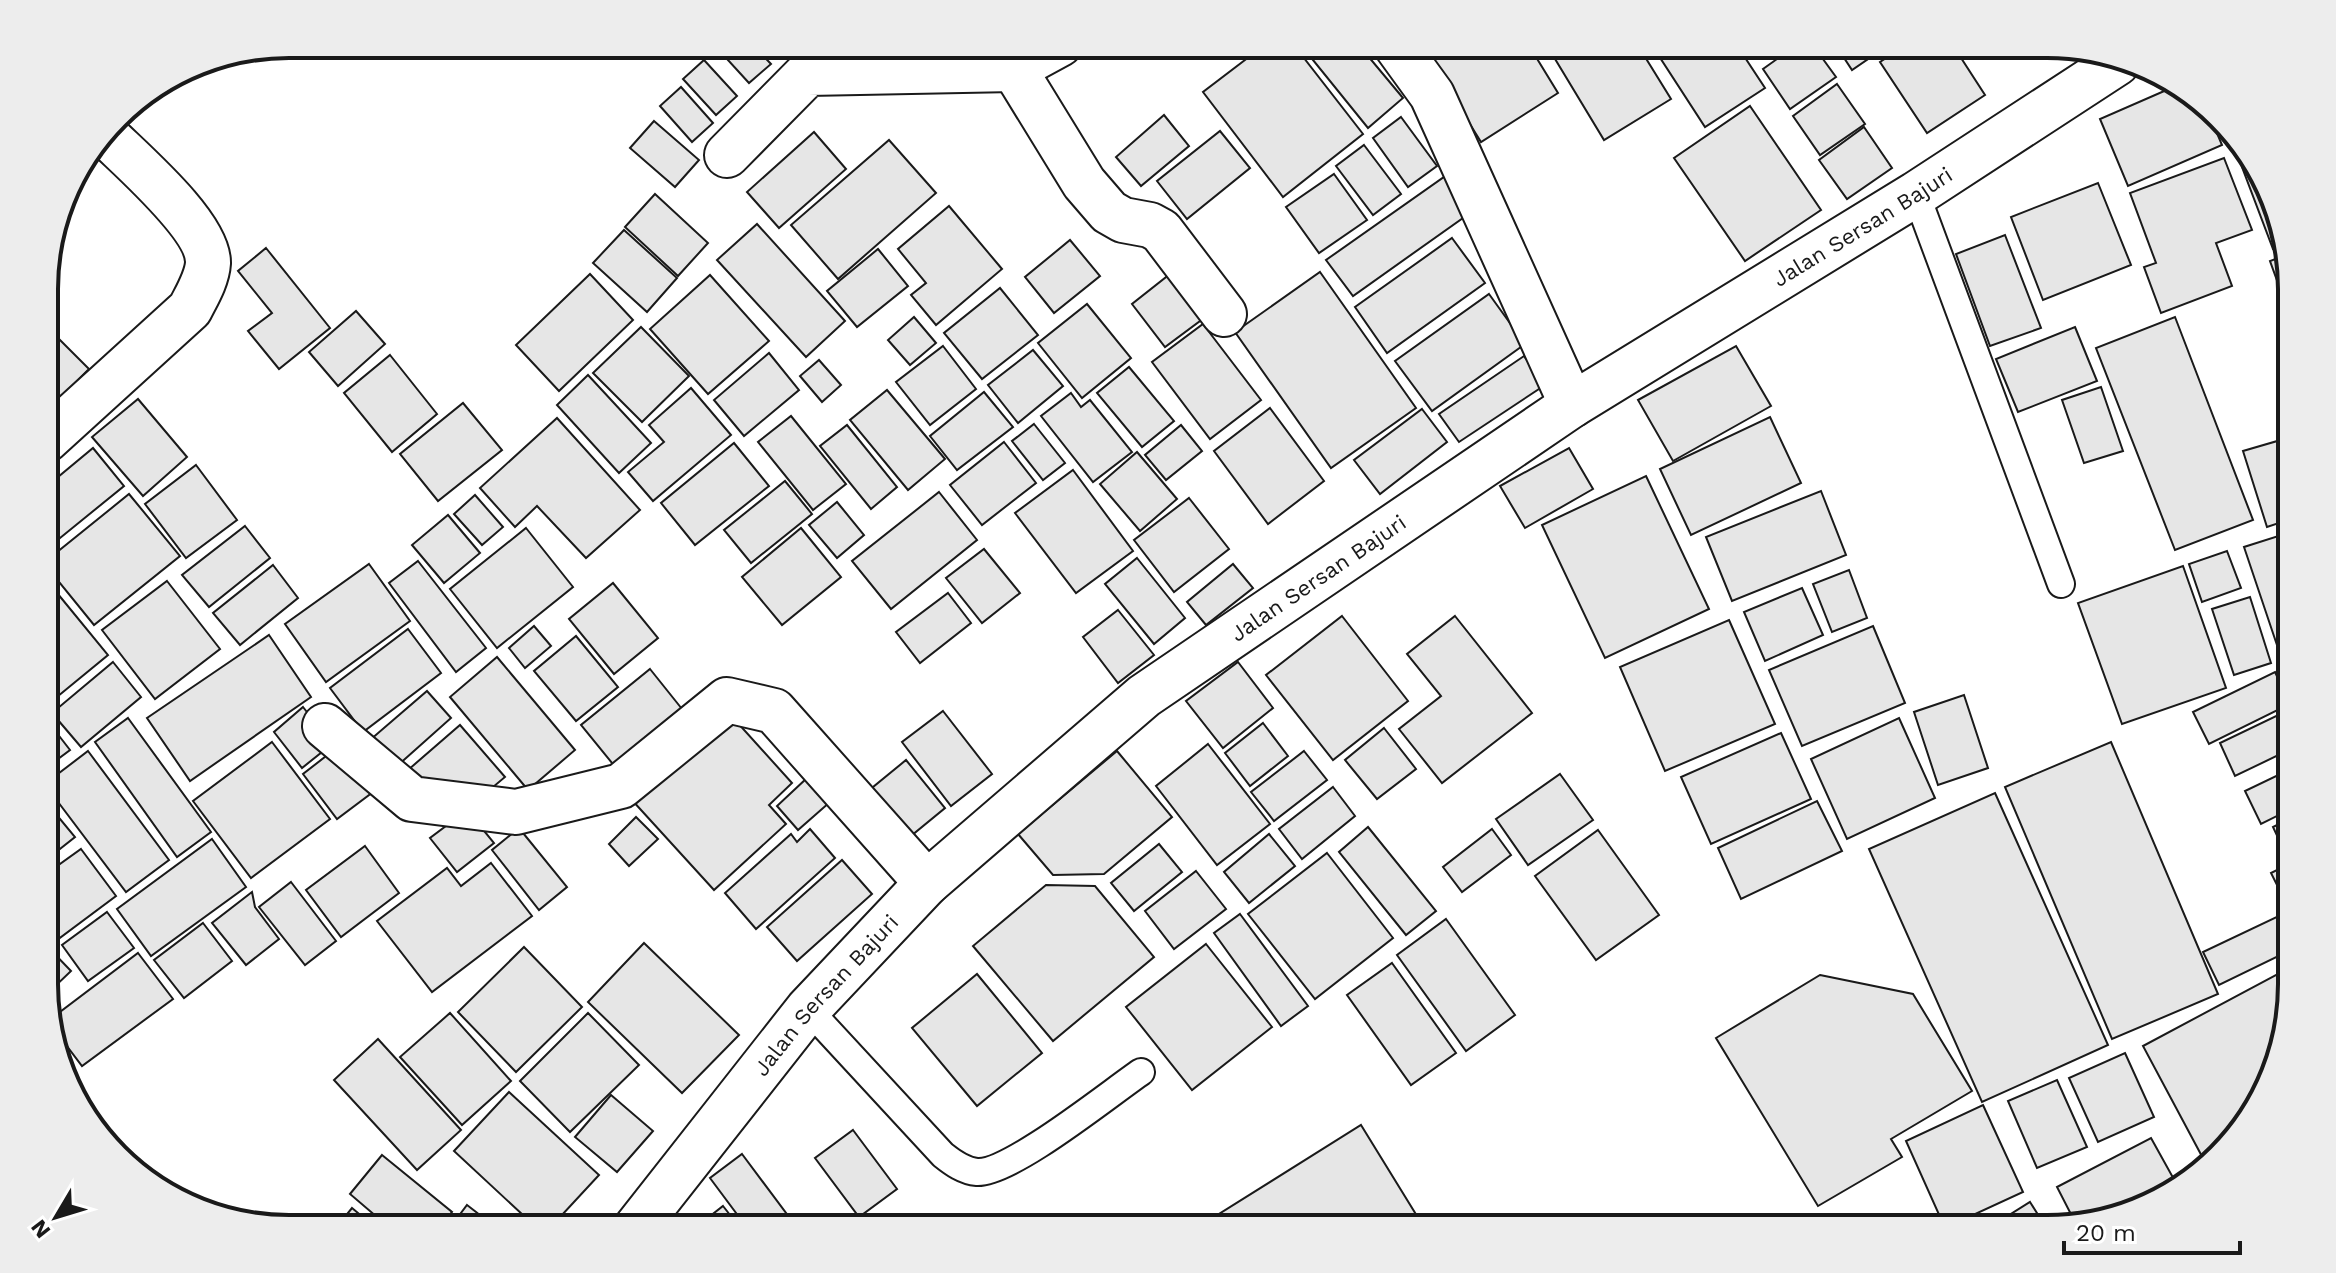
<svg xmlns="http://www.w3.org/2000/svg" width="2336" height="1273" font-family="'Work Sans',sans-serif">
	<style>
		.building { fill: #e6e6e6; stroke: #1a1a1a; stroke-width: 2 }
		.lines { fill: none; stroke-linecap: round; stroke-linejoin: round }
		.lane-casing { stroke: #1a1a1a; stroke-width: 30 }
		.street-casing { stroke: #1a1a1a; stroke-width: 48 }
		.secondary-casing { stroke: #1a1a1a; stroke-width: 48 }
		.lane { stroke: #fff; stroke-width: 26 }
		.street { stroke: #fff; stroke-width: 44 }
		.secondary { stroke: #fff; stroke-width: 44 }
		.labels { text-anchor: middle; stroke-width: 6; stroke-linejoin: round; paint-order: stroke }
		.street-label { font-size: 22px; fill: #1a1a1a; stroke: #fff }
		.rim { fill: none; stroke: #1a1a1a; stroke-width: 4 }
	</style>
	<rect width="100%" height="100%" fill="#fff"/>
	<!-- building -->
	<g class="building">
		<polygon points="720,44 752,44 771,64 749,83 716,47"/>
		<polygon points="1207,44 1229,44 1213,54"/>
		<polygon points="1266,44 1293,44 1363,134 1283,197 1203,92"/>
		<polygon points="1300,44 1358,44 1403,98 1368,128"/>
		<polygon points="1441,44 1528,44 1558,93 1481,142 1426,53"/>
		<polygon points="1546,44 1637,44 1671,99 1604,140"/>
		<polygon points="1672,44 1736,44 1765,88 1705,127 1657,53"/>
		<polygon points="1798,44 1812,44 1836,77 1790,109 1763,69"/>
		<polygon points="1835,44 1890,44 1852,70"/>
		<polygon points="1908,44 1952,44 1985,95 1927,133 1880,62"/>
		<polygon points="704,60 737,96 716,115 683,79"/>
		<polygon points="1837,84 1865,124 1820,155 1793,116"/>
		<polygon points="2178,85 2209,114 2222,145 2128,186 2100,119"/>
		<polygon points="681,87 713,123 692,142 660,106"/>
		<polygon points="1750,106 1821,210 1745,261 1674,158"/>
		<polygon points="1164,115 1189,146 1141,186 1116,157"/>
		<polygon points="1401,117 1437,166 1408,187 1373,138"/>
		<polygon points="654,121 699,160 675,187 630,148"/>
		<polygon points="1864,127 1892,168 1847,199 1819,160"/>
		<polygon points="1220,131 1250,168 1187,219 1157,181"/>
		<polygon points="814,132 846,169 779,228 747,192"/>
		<polygon points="2229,133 2244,147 2235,150"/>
		<polygon points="889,140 936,193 838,279 791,225"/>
		<polygon points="1364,145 1401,194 1373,215 1336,166"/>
		<polygon points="2224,158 2252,230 2216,243 2232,286 2161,313 2144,267 2156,263 2130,193"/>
		<polygon points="2254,162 2282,246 2273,249 2242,167"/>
		<polygon points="1334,174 1367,220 1319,253 1286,207"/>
		<polygon points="1444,177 1470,213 1353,296 1326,260"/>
		<polygon points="2098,183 2131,265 2043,300 2011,217"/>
		<polygon points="655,194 708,243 678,276 625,227"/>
		<polygon points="949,206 1002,269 936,325 911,295 926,283 898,249"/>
		<polygon points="757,224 845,321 806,357 717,260"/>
		<polygon points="624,230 677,278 647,312 593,263"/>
		<polygon points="2005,235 2041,328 1990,346 1956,254"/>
		<polygon points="1452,238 1485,283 1387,353 1355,307"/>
		<polygon points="1070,240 1100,276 1054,313 1025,277"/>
		<polygon points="266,248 330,328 279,369 248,331 272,313 238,271"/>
		<polygon points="878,249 908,286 857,327 827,291"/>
		<polygon points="2286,255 2291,273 2291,319 2270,261"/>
		<polygon points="1320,272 1416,408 1331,468 1235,332"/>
		<polygon points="590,274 633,320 559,391 516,345"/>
		<polygon points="1170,274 1204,318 1165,347 1132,304"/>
		<polygon points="710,275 769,341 708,394 650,329"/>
		<polygon points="1000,288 1038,335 982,379 944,333"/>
		<polygon points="1489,294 1525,344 1432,411 1395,361"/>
		<polygon points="1087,304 1131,358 1082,398 1038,343"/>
		<polygon points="356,311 385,344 338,386 309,352"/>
		<polygon points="914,317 936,343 910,365 888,340"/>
		<polygon points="2175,317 2253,520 2175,550 2096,348"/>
		<polygon points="1203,324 1261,400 1210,439 1152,362"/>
		<polygon points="46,326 89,369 46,412"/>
		<polygon points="641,327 689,376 642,422 593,373"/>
		<polygon points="2075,327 2097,381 2018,412 1996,359"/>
		<polygon points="943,346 976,389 930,425 896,382"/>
		<polygon points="1736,346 1771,406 1673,461 1638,400"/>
		<polygon points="1033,350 1063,386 1018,423 988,385"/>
		<polygon points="769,353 799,390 744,436 714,400"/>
		<polygon points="390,355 437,414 392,452 344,393"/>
		<polygon points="1524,356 1545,385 1459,442 1439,414"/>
		<polygon points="819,360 841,385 822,402 800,376"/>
		<polygon points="1129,367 1174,421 1142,447 1097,393"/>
		<polygon points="588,375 651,443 619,473 557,405"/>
		<polygon points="2101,387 2123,451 2084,463 2062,400"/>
		<polygon points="691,388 731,435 653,501 628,472 664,442 649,425"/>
		<polygon points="887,390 945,459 908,490 850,420"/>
		<polygon points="984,392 1013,427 957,470 930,436"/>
		<polygon points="1071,393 1081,407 1090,400 1132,452 1093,482 1041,416"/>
		<polygon points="138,399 187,457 143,496 92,437"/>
		<polygon points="463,403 502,450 438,501 400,454"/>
		<polygon points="1270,408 1324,481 1268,524 1214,451"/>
		<polygon points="1422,409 1447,442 1380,494 1354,460"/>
		<polygon points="791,416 846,484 813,510 758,442"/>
		<polygon points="1770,417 1801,483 1691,535 1660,469"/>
		<polygon points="557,418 640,510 586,558 537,506 515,527 480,488"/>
		<polygon points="1034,424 1065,463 1043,480 1012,441"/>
		<polygon points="847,425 897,487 871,509 820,446"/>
		<polygon points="1181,425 1202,451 1166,480 1145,455"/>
		<polygon points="2291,437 2291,519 2267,527 2243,451"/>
		<polygon points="1004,442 1036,483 982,525 950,485"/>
		<polygon points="734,443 769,486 695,545 661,503"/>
		<polygon points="93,448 124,486 49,547 46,544 46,487"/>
		<polygon points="1569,448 1593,489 1525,528 1500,486"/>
		<polygon points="1137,452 1177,499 1140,531 1100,484"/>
		<polygon points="196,465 237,520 186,558 145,504"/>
		<polygon points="1073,470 1133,551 1076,593 1015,513"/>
		<polygon points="1646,476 1709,609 1605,658 1542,525"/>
		<polygon points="785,481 812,514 751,563 724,530"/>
		<polygon points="1821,491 1846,555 1732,601 1706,537"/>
		<polygon points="939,492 977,540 891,609 852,561"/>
		<polygon points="129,494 180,556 94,625 46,566 46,561"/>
		<polygon points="475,495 503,527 482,545 454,514"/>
		<polygon points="1189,498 1229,549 1174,592 1134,540"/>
		<polygon points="837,502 864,535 837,558 809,525"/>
		<polygon points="448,515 480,553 444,583 412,545"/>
		<polygon points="245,526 270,558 209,607 182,575"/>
		<polygon points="526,528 573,587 497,648 450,589"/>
		<polygon points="801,528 841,577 782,625 742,577"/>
		<polygon points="2288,533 2291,545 2291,656 2282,660 2244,547"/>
		<polygon points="984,549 1020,593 982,623 946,578"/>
		<polygon points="2227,551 2241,588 2202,602 2189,564"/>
		<polygon points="1137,558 1185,618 1154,644 1105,584"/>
		<polygon points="418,561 486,648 456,672 389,583"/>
		<polygon points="369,564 410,621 326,682 285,624"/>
		<polygon points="1233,564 1253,588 1206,625 1187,602"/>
		<polygon points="273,565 298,598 240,645 213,613"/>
		<polygon points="2183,566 2226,688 2122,724 2078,603"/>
		<polygon points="1849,570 1867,618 1832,632 1813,584"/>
		<polygon points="167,581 220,649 155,699 102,630"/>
		<polygon points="613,583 658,638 614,674 569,619"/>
		<polygon points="53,588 108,655 46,706 46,594"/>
		<polygon points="1802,588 1823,635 1765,661 1744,612"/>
		<polygon points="948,593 971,623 920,663 896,632"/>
		<polygon points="2250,597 2271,663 2234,675 2212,609"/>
		<polygon points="1118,610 1154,655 1118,683 1083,637"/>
		<polygon points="1342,616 1408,701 1333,760 1266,675"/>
		<polygon points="1455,616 1532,713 1442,783 1399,729 1441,696 1407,654"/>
		<polygon points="1729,620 1775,724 1665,771 1620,667"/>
		<polygon points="534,626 551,646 525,668 509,648"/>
		<polygon points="1873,626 1905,703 1802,746 1769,670"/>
		<polygon points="408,629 441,673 363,732 330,688"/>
		<polygon points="269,635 311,697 190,781 147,718"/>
		<polygon points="576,636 618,687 576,721 534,671"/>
		<polygon points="497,657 575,750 528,790 450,697"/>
		<polygon points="113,662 141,697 81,747 52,713"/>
		<polygon points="1238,662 1273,708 1223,748 1186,701"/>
		<polygon points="650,669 690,719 621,774 581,725"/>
		<polygon points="2275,672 2290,704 2209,744 2193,712"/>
		<polygon points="427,691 451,718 387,775 363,746"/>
		<polygon points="1964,695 1988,768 1938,785 1914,712"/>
		<polygon points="303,707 332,744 302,768 274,732"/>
		<polygon points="2291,709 2291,749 2235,776 2220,743"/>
		<polygon points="727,711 792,783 769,805 786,824 714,890 631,799"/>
		<polygon points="943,711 992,774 951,806 902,742"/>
		<polygon points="128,718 211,832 177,857 95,742"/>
		<polygon points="1899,718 1935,798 1847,839 1811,759"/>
		<polygon points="46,719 70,750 46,768"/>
		<polygon points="1263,723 1288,756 1250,786 1225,753"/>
		<polygon points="460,725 505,777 474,803 433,800 408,770"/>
		<polygon points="1384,728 1416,769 1377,799 1345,760"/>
		<polygon points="1781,733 1811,799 1711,844 1681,777"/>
		<polygon points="272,742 330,819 251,878 193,801"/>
		<polygon points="2111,742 2218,994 2112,1039 2005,787"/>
		<polygon points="1208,744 1270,824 1217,865 1156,786"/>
		<polygon points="339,746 373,792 337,819 303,774"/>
		<polygon points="88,751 169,860 126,892 46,786 46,783"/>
		<polygon points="1117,751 1172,817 1104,874 1053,875 1018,834"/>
		<polygon points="1304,751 1327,780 1274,821 1251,792"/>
		<polygon points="906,760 945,808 906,840 867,792"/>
		<polygon points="2291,769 2291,809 2261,824 2245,791"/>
		<polygon points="1560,774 1593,820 1528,865 1496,819"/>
		<polygon points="807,778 830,802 798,830 777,806"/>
		<polygon points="1333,787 1355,816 1302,859 1279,829"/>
		<polygon points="1995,793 2108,1045 1982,1102 1869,849"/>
		<polygon points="1817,801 1842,851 1741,899 1718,848"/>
		<polygon points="46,802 75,837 46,860"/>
		<polygon points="472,816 494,843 457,872 430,838 458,817"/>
		<polygon points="636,817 658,839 629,866 609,844"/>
		<polygon points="2291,818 2291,858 2288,859 2273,827"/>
		<polygon points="1368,827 1436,911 1406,935 1339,852"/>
		<polygon points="519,828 567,887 539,910 492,850"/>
		<polygon points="810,829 835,858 756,929 725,893 791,834 797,842"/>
		<polygon points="1492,829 1511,855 1462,892 1443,867"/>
		<polygon points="1598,830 1659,915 1596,960 1535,876"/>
		<polygon points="1269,834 1295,866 1249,903 1224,872"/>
		<polygon points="212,839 246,887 151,956 117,909"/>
		<polygon points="1159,844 1182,872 1134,911 1111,883"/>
		<polygon points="365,846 399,893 341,937 306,890"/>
		<polygon points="81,849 116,896 57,940 46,925 46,874"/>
		<polygon points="1327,853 1393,938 1315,999 1248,914"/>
		<polygon points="842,860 872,894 797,961 767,927"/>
		<polygon points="491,863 532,916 432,992 377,921 447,868 461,886"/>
		<polygon points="2291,863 2291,903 2287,905 2271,873"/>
		<polygon points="1196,871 1226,909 1174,949 1145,911"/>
		<polygon points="291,882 336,941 305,965 259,907"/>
		<polygon points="1046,885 1095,886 1154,957 1053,1041 973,946"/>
		<polygon points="252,892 255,907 279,939 246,965 212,923"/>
		<polygon points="107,912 134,948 88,981 62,945"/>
		<polygon points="2285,913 2291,928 2291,950 2219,985 2203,952"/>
		<polygon points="1240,914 1308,1006 1281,1026 1214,933"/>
		<polygon points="1446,919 1515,1015 1466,1051 1397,955"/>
		<polygon points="203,923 232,961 184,998 154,960"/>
		<polygon points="644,943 739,1035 682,1093 588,1002"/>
		<polygon points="1206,944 1272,1027 1192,1090 1126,1007"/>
		<polygon points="46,945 71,971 46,995"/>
		<polygon points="524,947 582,1007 516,1072 458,1012"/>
		<polygon points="138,953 173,999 82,1066 48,1021"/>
		<polygon points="1392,963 1456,1053 1411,1085 1347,995"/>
		<polygon points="2291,967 2291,999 2259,1106 2205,1162 2143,1046"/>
		<polygon points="977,974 1042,1053 977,1106 912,1028"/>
		<polygon points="1820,975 1913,994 1972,1091 1891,1139 1902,1157 1818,1206 1716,1038"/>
		<polygon points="450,1013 511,1081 462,1125 400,1057"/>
		<polygon points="588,1013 639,1065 570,1132 520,1081"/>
		<polygon points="378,1039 461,1130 417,1170 334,1080"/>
		<polygon points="2125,1053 2154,1117 2098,1142 2069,1078"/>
		<polygon points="2057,1080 2087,1147 2037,1168 2008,1101"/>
		<polygon points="509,1092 599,1175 549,1229 538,1229 454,1151"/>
		<polygon points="611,1095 653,1131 617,1172 575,1137"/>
		<polygon points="1983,1105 2023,1192 1945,1228 1906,1141"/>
		<polygon points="1361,1125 1425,1229 1195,1229"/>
		<polygon points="853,1130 897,1189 859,1217 815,1158"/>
		<polygon points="2151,1138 2176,1183 2137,1203 2076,1224 2057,1187"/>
		<polygon points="742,1154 798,1229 748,1229 710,1178"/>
		<polygon points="382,1155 452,1212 438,1229 391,1229 350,1194"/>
		<polygon points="2030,1202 2047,1229 1987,1229"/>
		<polygon points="467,1205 498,1229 449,1229"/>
		<polygon points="723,1206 741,1229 711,1229 704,1221"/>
		<polygon points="352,1208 377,1229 335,1229"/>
	</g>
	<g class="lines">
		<!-- lane casing -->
		<g class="lane-casing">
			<g id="lane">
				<polyline points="1916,194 2061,584"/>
				<path d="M808 1009 943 1155C953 1163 964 1171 977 1172 1010 1174 1110 1093 1141 1072"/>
			</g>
		</g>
		<!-- street casing -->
		<g class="street-casing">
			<g id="street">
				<polyline points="1395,44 1432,95 1572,405"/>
				<polyline points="1014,69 1084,183 1109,212 1123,220 1150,225 1161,231 1224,314"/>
				<polyline points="727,155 808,73 1014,69 1060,44"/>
				<path d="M46 440 190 309C197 295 207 279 208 263 209 226 131 160 105 134"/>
				<polyline points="325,726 412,799 516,812 621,786 727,700 774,711 927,883"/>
			</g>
		</g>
		<!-- secondary casing -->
		<g class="secondary-casing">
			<g id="secondary">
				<path id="s1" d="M635 1229 808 1009 927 883 1144 696 1572 405 1916 194 2117 63"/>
			</g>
		</g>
		<!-- lane -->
		<use href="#lane" class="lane"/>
		<!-- street -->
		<use href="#street" class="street"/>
		<!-- secondary -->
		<use href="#secondary" class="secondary"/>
	</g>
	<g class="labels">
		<!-- street labels -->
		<g class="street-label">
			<text dy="8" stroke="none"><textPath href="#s1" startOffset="1598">Jalan Sersan Bajuri</textPath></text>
			<text dy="8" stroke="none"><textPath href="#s1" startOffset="950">Jalan Sersan Bajuri</textPath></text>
			<text dy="8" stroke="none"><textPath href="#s1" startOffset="302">Jalan Sersan Bajuri</textPath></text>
		</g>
	</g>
	<!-- crop -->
	<path d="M0 0H2336V1273H0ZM289 58H2047A231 231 0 0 1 2278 289V984A231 231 0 0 1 2047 1215H289A231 231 0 0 1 58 984V289A231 231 0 0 1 289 58Z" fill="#ededed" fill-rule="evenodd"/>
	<path class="rim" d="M289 58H2047A231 231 0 0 1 2278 289V984A231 231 0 0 1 2047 1215H289A231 231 0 0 1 58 984V289A231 231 0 0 1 289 58Z"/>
	<!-- north arrow -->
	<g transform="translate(56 1217) rotate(232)" stroke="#ffffff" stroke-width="6" paint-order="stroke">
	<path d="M0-6L14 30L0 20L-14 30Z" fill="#1a1a1a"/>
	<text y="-12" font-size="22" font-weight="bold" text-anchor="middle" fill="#1a1a1a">N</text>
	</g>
	<!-- scale -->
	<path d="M2064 1241v12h176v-12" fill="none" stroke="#1a1a1a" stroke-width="4"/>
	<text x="2076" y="1241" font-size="24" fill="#1a1a1a" stroke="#ffffff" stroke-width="6" paint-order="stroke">20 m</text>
</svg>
